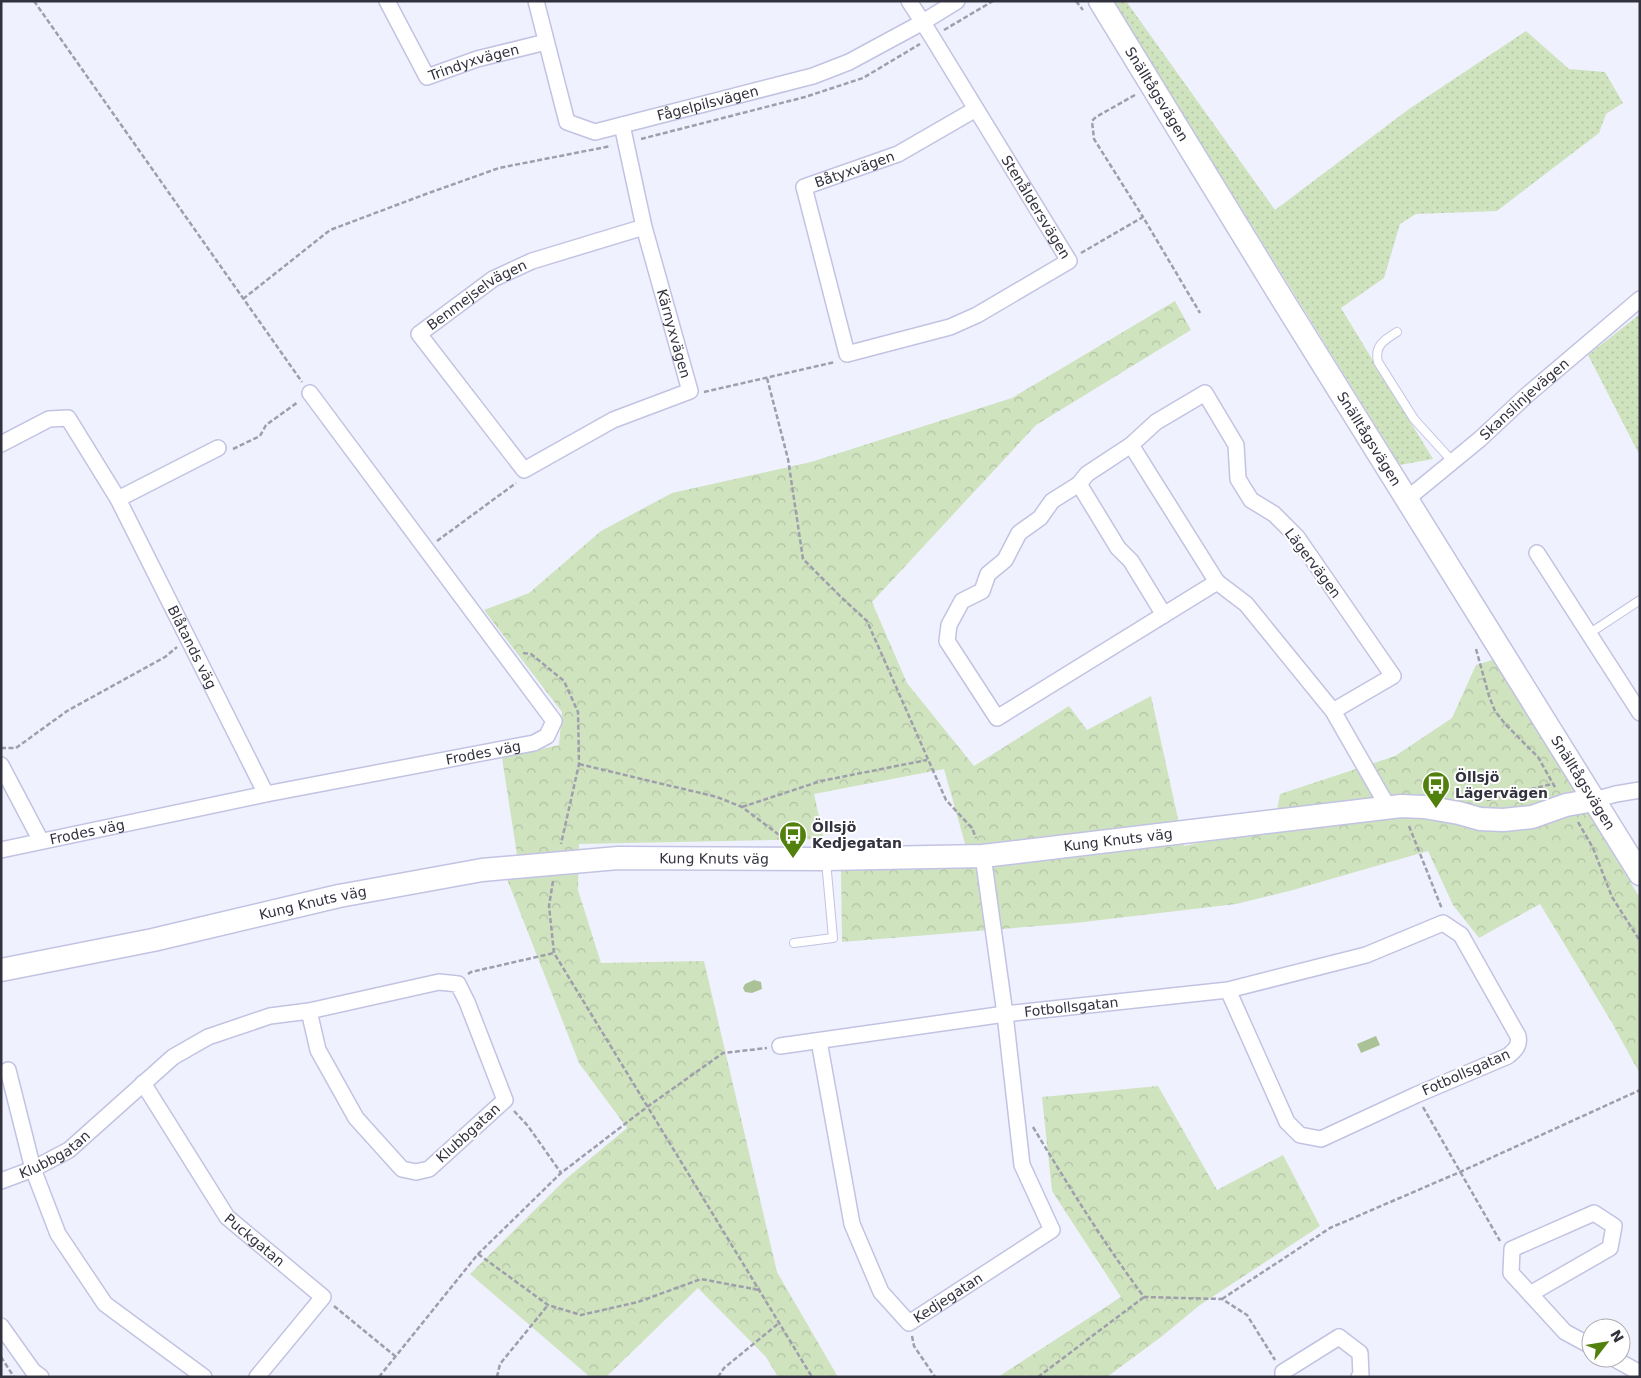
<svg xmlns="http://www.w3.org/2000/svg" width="1641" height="1378" font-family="'DejaVu Sans',sans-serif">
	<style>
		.grass { fill: url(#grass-dots) }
		.park { fill: url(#park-crowns) }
		.water { fill: #aac296 }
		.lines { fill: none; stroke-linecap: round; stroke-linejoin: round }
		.lane-casing { stroke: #c2c3e3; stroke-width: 10 }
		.street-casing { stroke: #c2c3e3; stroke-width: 18 }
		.secondary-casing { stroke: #c2c3e3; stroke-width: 25 }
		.path { stroke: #9f9fac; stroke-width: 2.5; stroke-dasharray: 5 2.5; stroke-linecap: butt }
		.lane { stroke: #fff; stroke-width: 8 }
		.street { stroke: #fff; stroke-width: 15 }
		.secondary { stroke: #fff; stroke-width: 22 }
		.labels { text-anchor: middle; stroke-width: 4; stroke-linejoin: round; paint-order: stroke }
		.street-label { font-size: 14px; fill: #32323f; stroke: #fff }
		.poi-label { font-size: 14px; font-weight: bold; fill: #32323f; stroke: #fff; text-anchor: start }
	</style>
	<defs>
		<pattern id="grass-dots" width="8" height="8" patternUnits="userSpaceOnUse" patternTransform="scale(1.25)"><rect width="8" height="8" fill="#cfe3bf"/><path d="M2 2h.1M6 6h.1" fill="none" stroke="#b2c3a5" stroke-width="1.8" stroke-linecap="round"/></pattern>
		<pattern id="park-crowns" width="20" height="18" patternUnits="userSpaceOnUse" patternTransform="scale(1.25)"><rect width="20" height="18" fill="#cfe3bf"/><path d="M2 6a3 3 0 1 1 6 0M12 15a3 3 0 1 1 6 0" fill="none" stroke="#b2c3a5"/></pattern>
	</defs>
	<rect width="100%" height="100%" fill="#f0f1fe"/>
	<!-- grass -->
	<g class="grass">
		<polygon points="1113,1 1126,1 1275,210 1409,109 1526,31 1569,69 1605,72 1623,103 1606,114 1599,133 1497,211 1416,214 1400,224 1384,278 1341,308 1433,459 1400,465"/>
		<polygon points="1640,314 1640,456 1588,355"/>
	</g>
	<!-- park -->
	<g class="park">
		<polygon points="1175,301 1191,330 1036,425 872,602 907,683 974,766 1069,706 1087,730 1151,696 1184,846 1274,827 1280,794 1395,756 1452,718 1476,665 1495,659 1640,898 1640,1074 1611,1021 1540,904 1479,938 1453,905 1428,851 1293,890 1236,904 1075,923 842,942 841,870 971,865 944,769 814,794 824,839 579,844 578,890 601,963 704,961 777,1272 838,1377 778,1377 766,1357 698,1288 606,1377 590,1377 470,1274 567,1178 627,1128 579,1063 507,879 520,874 502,758 559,745 562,712 484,610 529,593 601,531 672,493 811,462 1012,398"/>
		<polygon points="1158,1086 1217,1190 1283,1155 1320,1226 1200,1305 1161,1337 1107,1377 998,1377 1121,1297 1052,1191 1042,1097"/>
	</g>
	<!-- water -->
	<g class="water">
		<polygon points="754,980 761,982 762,989 752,993 745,992 743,988 745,984"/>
		<polygon points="1376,1036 1380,1045 1361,1053 1357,1044"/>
	</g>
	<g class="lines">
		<!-- lane casing -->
		<g class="lane-casing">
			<g id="lane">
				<path d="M1397 332C1384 340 1374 346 1378 362L1414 419 1453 462"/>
				<polyline points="1590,633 1640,600"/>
				<polyline points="794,943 833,938 826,861"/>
			</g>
		</g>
		<!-- street casing -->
		<g class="street-casing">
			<g id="street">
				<path id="s1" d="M387 1 427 77 477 59 546 42"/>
				<path id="s2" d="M536 1 567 122 595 132 813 76 849 62 923 22 957 1"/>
				<path id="s3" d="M909 1 932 37 1069 261 977 315 950 327 847 354 804 187 898 154 976 109"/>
				<path id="s4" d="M622 125 644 227 690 391 613 420 524 470 419 334 493 279 532 261 644 227"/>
				<path id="s5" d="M1 444 49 419 68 418 118 499 266 794"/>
				<polyline points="1131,445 1217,582"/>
				<polyline points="1079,484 1118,548 1131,561 1164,615"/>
				<polyline points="118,499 218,448"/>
				<path id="s6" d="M1407 499 1480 439 1527 395 1640 299"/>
				<polyline points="1537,553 1640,713"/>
				<polyline points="1333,711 1393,676 1297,537 1274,514 1251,500 1238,479 1236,445 1205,393 1156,422 1131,445 1087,474 1079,484 1052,501 1040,518 1019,533 1005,560 988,574 982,591 962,601 949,625 947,641 997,718 1217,582 1246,604 1333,711 1388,807"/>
				<polyline points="1,765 41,841"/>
				<polyline points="1594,800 1616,794 1640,790"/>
				<path id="s7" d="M1 850 266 794 534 743 547 736 554 721 310 393"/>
				<path id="s8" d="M819 1041 852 1224 881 1292 909 1323 1052 1230 1022 1165 1005 1014 983 856"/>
				<path id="s9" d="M780 1046 1005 1014 1228 990 1366 955 1443 923 1461 935 1518 1036C1520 1046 1515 1050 1508 1056L1416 1095 1321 1139 1300 1135 1287 1122 1228 990"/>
				<polyline points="8,1070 33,1169 58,1234 105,1304 204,1377"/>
				<path id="s10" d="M143 1083 227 1217 323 1297 257 1377"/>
				<path id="s11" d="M1 1181 33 1169 69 1150 173 1057 208 1037 270 1016 309 1011 439 982 458 984 467 1002 505 1100 429 1169 416 1172 402 1169 356 1118 318 1050 309 1011"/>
				<polyline points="1530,1294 1610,1248 1614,1226 1594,1213 1512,1249 1511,1273 1565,1332 1591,1346"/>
				<polyline points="1,1326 33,1371 41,1377"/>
				<polyline points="1613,1358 1640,1373"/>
				<polyline points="1283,1377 1283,1372 1339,1337 1360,1353 1361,1376 1359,1377"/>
			</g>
		</g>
		<!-- secondary casing -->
		<g class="secondary-casing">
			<g id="secondary">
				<path id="s12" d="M1100 1 1281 297 1640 874"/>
				<path id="s13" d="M1 970 153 940 339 896 482 870 618 858 826 859 983 856 1401 806 1424 807 1459 813 1480 819 1503 820 1532 817 1566 805 1594 800"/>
			</g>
		</g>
		<!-- path -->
		<g class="path">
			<polyline points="34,1 302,382"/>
			<polyline points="1076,1 1083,10"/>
			<polyline points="944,30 993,1"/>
			<polyline points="1135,95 1096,117 1092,121 1094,139 1143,217"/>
			<polyline points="641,139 805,97 863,78 920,44"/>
			<polyline points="1081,253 1143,217 1200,313"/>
			<polyline points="243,299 330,230 426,194 499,168 611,146"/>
			<polyline points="767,378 788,459 803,559 841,597 867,621 946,800 972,828 976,838"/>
			<polyline points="704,392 835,362"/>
			<polyline points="233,449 260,436 266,425 298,402"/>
			<polyline points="437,541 516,483"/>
			<polyline points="1476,649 1489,696 1495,711 1506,725 1538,757 1556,789"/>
			<polyline points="523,653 531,654 564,681 578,712 579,764 561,844"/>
			<polyline points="1,748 16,748 67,711 165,657 177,647"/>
			<polyline points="579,764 717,797 742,807 786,840"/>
			<polyline points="1487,800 1552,784"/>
			<polyline points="742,807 821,781 927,760"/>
			<polyline points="1578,822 1593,848 1612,897 1640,941"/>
			<polyline points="1409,826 1442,909"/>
			<polyline points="553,881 549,906 554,953 812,1377"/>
			<polyline points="468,974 471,972 554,953"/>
			<polyline points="1423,1107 1500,1241"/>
			<polyline points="514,1111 528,1126 561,1173"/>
			<path d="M1033 1127C1068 1185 1103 1242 1144 1297L1222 1299 1247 1315 1275 1360"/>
			<polyline points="478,1254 548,1305 581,1315 638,1302 701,1279 759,1290"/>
			<polyline points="1222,1299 1330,1228 1460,1172 1640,1090"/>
			<polyline points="334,1306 395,1356"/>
			<polyline points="912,1336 914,1346 935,1377"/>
			<polyline points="1,1357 14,1377"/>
			<polyline points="379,1377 478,1254 561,1173 647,1107 723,1053 767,1048"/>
			<polyline points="497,1377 500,1364 548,1305"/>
			<polyline points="718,1377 724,1368 779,1323"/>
			<polyline points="1038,1377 1144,1297"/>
		</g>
		<!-- lane -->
		<use href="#lane" class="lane"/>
		<!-- street -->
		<use href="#street" class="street"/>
		<!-- secondary -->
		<use href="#secondary" class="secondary"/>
	</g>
	<!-- icons -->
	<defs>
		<g id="bus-pin" transform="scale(1.4375)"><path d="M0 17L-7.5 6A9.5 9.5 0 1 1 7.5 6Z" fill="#52800d" stroke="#fff"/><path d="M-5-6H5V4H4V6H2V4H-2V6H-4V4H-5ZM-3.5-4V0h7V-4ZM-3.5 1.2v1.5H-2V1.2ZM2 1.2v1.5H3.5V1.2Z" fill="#fff"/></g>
	</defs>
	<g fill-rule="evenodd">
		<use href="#bus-pin" x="1436" y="785"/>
		<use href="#bus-pin" x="793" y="835"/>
	</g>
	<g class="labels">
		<!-- street labels -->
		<g class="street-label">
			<text dy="5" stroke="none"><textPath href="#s1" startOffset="135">Trindyxvägen</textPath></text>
			<text dy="5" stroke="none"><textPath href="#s12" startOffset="109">Snälltågsvägen</textPath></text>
			<text dy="5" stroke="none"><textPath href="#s2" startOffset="271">Fågelpilsvägen</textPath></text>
			<text dy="5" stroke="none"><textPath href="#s3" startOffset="774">Båtyxvägen</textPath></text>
			<text dy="5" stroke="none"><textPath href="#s3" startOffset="242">Stenåldersvägen</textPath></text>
			<text dy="5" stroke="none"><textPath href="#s4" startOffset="701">Benmejselvägen</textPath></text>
			<text dy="5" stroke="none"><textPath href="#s4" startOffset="215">Kärnyxvägen</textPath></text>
			<text dy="5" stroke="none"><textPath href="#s6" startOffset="154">Skanslinjevägen</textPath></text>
			<text dy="5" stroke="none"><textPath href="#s12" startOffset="514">Snälltågsvägen</textPath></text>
			<text transform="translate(1313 563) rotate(53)" y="5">Lägervägen</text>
			<text dy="5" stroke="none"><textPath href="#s5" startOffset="334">Blåtands väg</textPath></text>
			<text dy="5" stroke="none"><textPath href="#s7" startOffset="492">Frodes väg</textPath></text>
			<text dy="5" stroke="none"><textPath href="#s12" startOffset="919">Snälltågsvägen</textPath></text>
			<text dy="5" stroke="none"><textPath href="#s7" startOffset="88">Frodes väg</textPath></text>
			<text dy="5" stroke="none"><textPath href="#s13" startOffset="1129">Kung Knuts väg</textPath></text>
			<text dy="5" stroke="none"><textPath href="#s13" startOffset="724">Kung Knuts väg</textPath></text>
			<text dy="5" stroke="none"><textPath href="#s13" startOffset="319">Kung Knuts väg</textPath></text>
			<text dy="5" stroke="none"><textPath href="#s9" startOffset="294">Fotbollsgatan</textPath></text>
			<text transform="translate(1466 1072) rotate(-24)" y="5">Fotbollsgatan</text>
			<text transform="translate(468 1133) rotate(-42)" y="5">Klubbgatan</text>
			<text dy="5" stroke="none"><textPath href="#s11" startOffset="60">Klubbgatan</textPath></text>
			<text dy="5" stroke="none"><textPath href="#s10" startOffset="194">Puckgatan</textPath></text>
			<text dy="5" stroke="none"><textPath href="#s8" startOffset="348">Kedjegatan</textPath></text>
		</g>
		<!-- poi labels -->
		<g class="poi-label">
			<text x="1455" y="782">Öllsjö<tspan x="1455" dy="16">Lägervägen</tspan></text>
			<text x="812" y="832">Öllsjö<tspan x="812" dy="16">Kedjegatan</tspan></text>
		</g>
	</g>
	<!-- border -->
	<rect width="1641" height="1378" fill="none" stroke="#32323f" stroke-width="5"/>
	<!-- north arrow -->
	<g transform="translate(1606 1343) rotate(59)"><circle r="24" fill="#ffffff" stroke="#adadb2"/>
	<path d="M0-4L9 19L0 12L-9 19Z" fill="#52800d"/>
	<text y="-8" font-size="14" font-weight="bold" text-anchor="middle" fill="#32323f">N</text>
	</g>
</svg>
